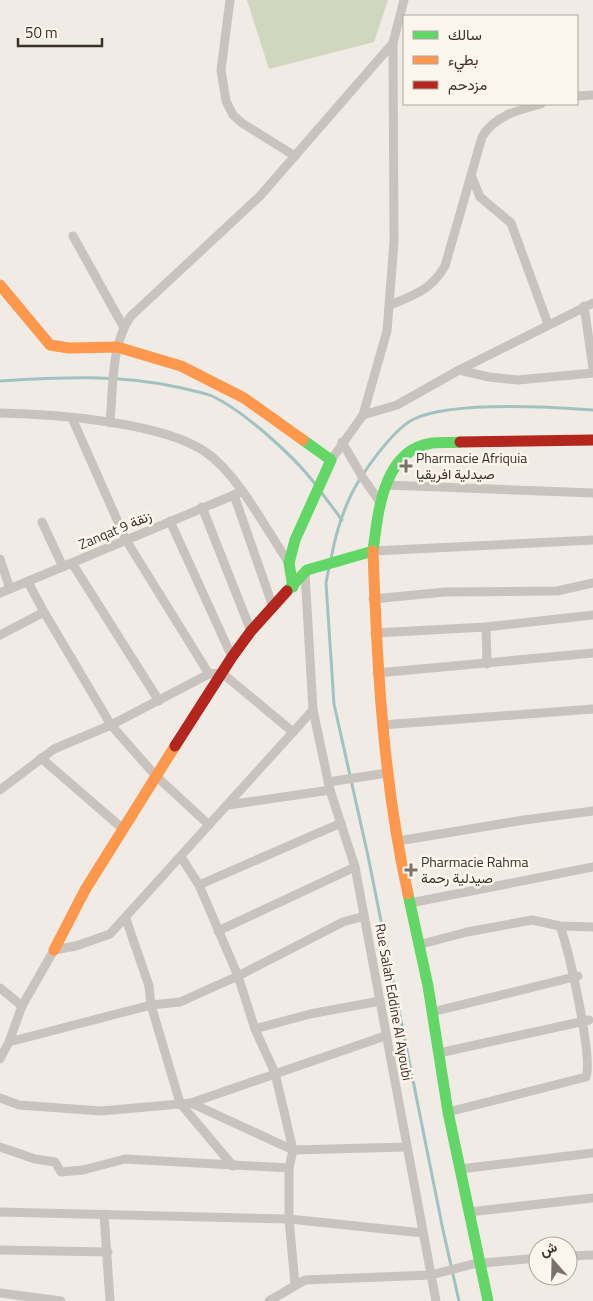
<svg xmlns="http://www.w3.org/2000/svg" width="593" height="1301" font-family="'Titillium Web',Vazirmatn,sans-serif">
	<style>
		.green { fill: #d1d6bf }
		.lines { fill: none; stroke-linecap: round; stroke-linejoin: round }
		.stream { stroke: #a1c2c1; stroke-width: 3 }
		.street { stroke: #c9c3be; stroke-width: 9 }
		.fast { stroke: #63d668; stroke-width: 11 }
		.slow { stroke: #ff974d; stroke-width: 11 }
		.jam { stroke: #b3261e; stroke-width: 11 }
		.poi-dot { fill: #7a716c; stroke: #fbf5ee; stroke-width: 2 }
		.labels { text-anchor: middle; stroke-width: 5; stroke-linejoin: round; paint-order: stroke }
		.poi-label { font-size: 14px; fill: #3b302b; stroke: #fbf5ee; text-anchor: start }
		.street-label { font-size: 14px; fill: #3b302b; stroke: #fbf5ee }
	</style>
	<rect width="100%" height="100%" fill="#f0ebe5"/>
	<!-- green -->
	<polygon class="green" points="247,0 388,0 374,42 269,69"/>
	<g class="lines">
		<!-- stream -->
		<g class="stream">
			<path d="M0 381C61 377 122 374 182 388 192 391 203 392 212 396 244 411 294 456 316 485"/>
			<polyline points="321,492 342,520"/>
			<path d="M331 559C335 537 342 513 352 493 362 473 392 431 412 420 448 401 551 407 593 410"/>
			<polyline points="329,567 326,583 334,704 368,856 443,1230 459,1301"/>
		</g>
		<!-- street -->
		<g class="street">
			<polyline points="230,0 221,70 226,101 233,115 242,123 295,156"/>
			<polyline points="577,96 593,95"/>
			<polyline points="471,175 480,197 511,223 548,324"/>
			<polyline points="73,236 123,326"/>
			<path d="M390 305C415 295 431 290 445 266L482 137C494 116 518 110 541 104"/>
			<polyline points="584,306 593,368"/>
			<polyline points="459,370 489,377 518,380 593,373"/>
			<path d="M0 413C54 414 164 422 207 453 239 476 267 531 289 563"/>
			<polyline points="363,415 397,405 459,370 593,303"/>
			<polyline points="72,418 126,540 209,674"/>
			<path d="M110 423C113 390 111 343 131 316L260 196 393 43"/>
			<polyline points="342,442 363,478 380,502"/>
			<polyline points="331,460 363,415 387,331 394,242 393,43 404,0"/>
			<polyline points="386,485 593,493"/>
			<polyline points="234,495 273,607"/>
			<polyline points="202,507 251,631"/>
			<polyline points="170,521 232,657"/>
			<polyline points="42,522 63,567"/>
			<polyline points="373,551 593,540"/>
			<polyline points="0,559 10,589"/>
			<polyline points="72,563 159,701"/>
			<polyline points="305,573 313,710 330,790 355,867 436,1301"/>
			<polyline points="28,582 44,612 111,725 155,775 209,825"/>
			<polyline points="0,593 241,492"/>
			<polyline points="373,599 445,592 557,591 593,583"/>
			<polyline points="486,627 487,664"/>
			<polyline points="375,633 486,627 593,615"/>
			<polyline points="0,635 44,612"/>
			<polyline points="377,673 593,653"/>
			<polyline points="382,725 593,709"/>
			<polyline points="41,758 122,828"/>
			<polyline points="328,782 387,773"/>
			<polyline points="0,790 54,749 111,725 209,674 222,673 293,732"/>
			<polyline points="228,805 330,790"/>
			<polyline points="398,841 524,820 593,811"/>
			<polyline points="181,857 199,885 238,976 255,1029 275,1073 293,1150 289,1168 289,1219 295,1284"/>
			<polyline points="199,885 341,823"/>
			<polyline points="410,903 593,867"/>
			<polyline points="126,919 149,986 151,1005 180,1103 233,1166"/>
			<polyline points="218,931 355,867"/>
			<polyline points="418,945 467,932 532,920 560,926 593,927"/>
			<polyline points="0,988 22,1006"/>
			<polyline points="432,1012 578,976"/>
			<polyline points="255,1029 310,1014 380,1001"/>
			<polyline points="9,1042 151,1005 180,1002 238,976 343,922 364,916"/>
			<polyline points="439,1053 589,1020"/>
			<polyline points="0,1059 9,1042 22,1006 54,950 76,946 110,934 313,710"/>
			<polyline points="0,1098 19,1105 101,1111 191,1103 385,1036"/>
			<polyline points="191,1103 293,1150 406,1147"/>
			<path d="M448 1112 586 1077C593 1056 569 951 560 926"/>
			<polyline points="0,1147 35,1159 55,1162 61,1172 83,1170 125,1159 289,1168"/>
			<polyline points="460,1169 593,1153"/>
			<polyline points="0,1212 289,1219 423,1233"/>
			<polyline points="469,1212 593,1198"/>
			<polyline points="104,1214 110,1301"/>
			<polyline points="0,1250 108,1252"/>
			<polyline points="568,1256 593,1255"/>
			<polyline points="0,1293 61,1301"/>
			<polyline points="269,1301 305,1280 431,1275 473,1264 538,1258"/>
		</g>
		<!-- fast -->
		<g class="fast">
			<polyline points="293,587 289,563 295,540 331,460 303,440"/>
			<path d="M287 591 307 570 373 551C378 512 383 450 432 443 441 442 451 443 460 442"/>
			<polyline points="408,894 428,986 448,1112 488,1301"/>
		</g>
		<!-- slow -->
		<g class="slow">
			<polyline points="0,285 50,345 69,348 117,347 181,366 244,398 303,440"/>
			<path d="M373 551C377 666 383 781 408 894"/>
			<polyline points="54,950 85,890 175,746"/>
		</g>
		<!-- jam -->
		<g class="jam">
			<polyline points="460,442 593,440"/>
			<polyline points="175,746 232,657 251,631 287,591"/>
		</g>
	</g>
	<!-- markers -->
	<g class="poi-dot">
		<path d="M403.5 458.5h5v5h5v5h-5v5h-5v-5h-5v-5h5z"/>
		<path d="M408.5 862.5h5v5h5v5h-5v5h-5v-5h-5v-5h5z"/>
	</g>
	<g class="labels">
		<!-- poi labels -->
		<g class="poi-label">
			<text x="416" y="463">Pharmacie Afriquia<tspan x="416" dy="16">صيدلية افريقيا</tspan></text>
			<text x="421" y="867">Pharmacie Rahma<tspan x="421" dy="16">صيدلية رحمة</tspan></text>
		</g>
		<!-- street labels -->
		<g class="street-label">
			<text transform="translate(115 530) rotate(-23)" y="5">Zanqat 9 زنقة</text>
			<text transform="translate(394 1002) rotate(80)" y="5">Rue Salah Eddine Al Ayoubi</text>
		</g>
	</g>
	<!-- legend -->
	<rect x="403" y="15" width="175" height="90" fill="#fbf5ee" stroke="#aea6a0"/>
	<rect x="413" y="31" width="25" height="8" fill="#63d668" stroke="#aea6a0"/>
	<text x="448" y="40" font-size="15" fill="#3b302b">سالك</text>
	<rect x="413" y="56" width="25" height="8" fill="#ff974d" stroke="#aea6a0"/>
	<text x="448" y="65" font-size="15" fill="#3b302b">بطيء</text>
	<rect x="413" y="81" width="25" height="8" fill="#b3261e" stroke="#aea6a0"/>
	<text x="448" y="90" font-size="15" fill="#3b302b">مزدحم</text>
	<!-- north arrow -->
	<g transform="translate(553 1261) rotate(340)"><circle r="24" fill="#fbf5ee" stroke="#aea6a0"/>
	<path d="M0-4L9 19L0 12L-9 19Z" fill="#7a716c"/>
	<text y="-8" font-size="14" font-weight="bold" text-anchor="middle" fill="#3b302b">ش</text>
	</g>
	<!-- scale -->
	<path d="M18 38v8h84v-8" fill="none" stroke="#3b302b" stroke-width="2.5"/>
	<text x="25" y="38" font-size="15" fill="#3b302b" stroke="#fbf5ee" stroke-width="4" paint-order="stroke">50 m</text>
</svg>
